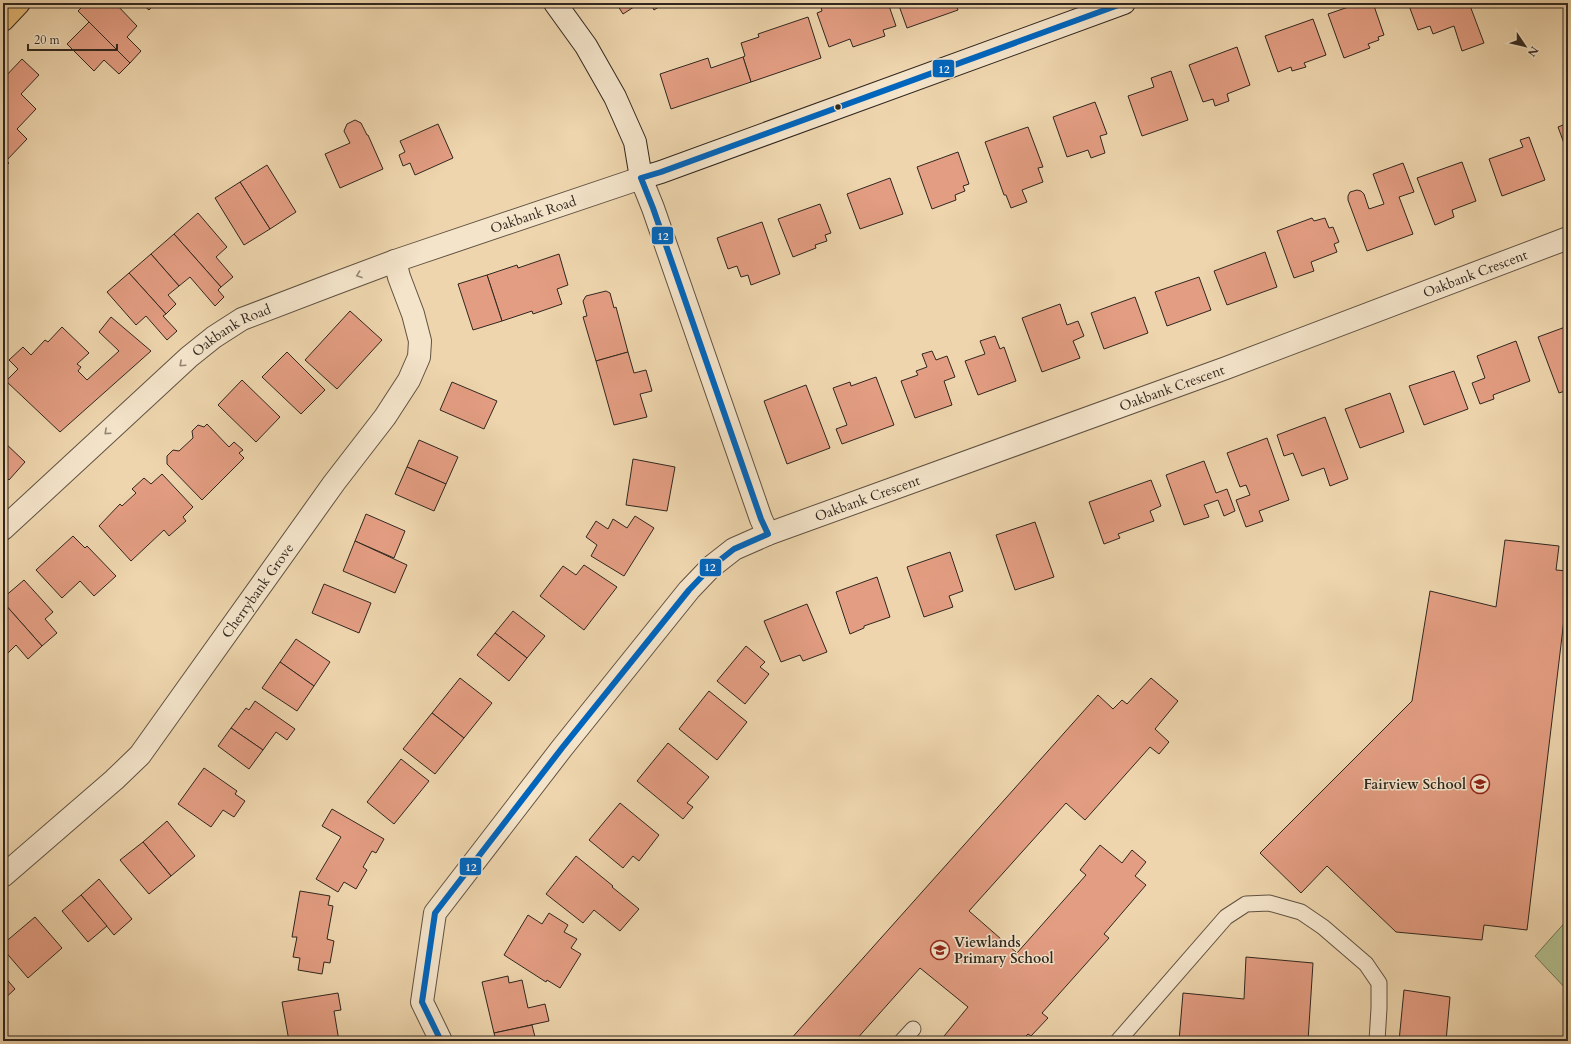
<svg xmlns="http://www.w3.org/2000/svg" width="1571" height="1044" font-family="Cardo,serif">
	<style>
		.green { fill: #b3be8e; stroke: #727256 }
		.building { fill: #e39d82; stroke: #31271f }
		.lines { fill: none; stroke-linecap: round; stroke-linejoin: round }
		.lane-casing { stroke: #605242; stroke-width: 17 }
		.street-casing { stroke: #605242; stroke-width: 24 }
		.secondary-casing { stroke: #31271f; stroke-width: 24 }
		.primary-casing { stroke: #31271f; stroke-width: 24 }
		.lane { stroke: #f4e4ca; stroke-width: 15 }
		.street { stroke: #f4e4ca; stroke-width: 22 }
		.secondary { stroke: #f4e4ca; stroke-width: 22 }
		.primary { stroke: #e7ba76; stroke-width: 22 }
		.bus-1-casing { stroke: #f4e4ca; stroke-width: 9 }
		.bus-1 { stroke: #0065bd; stroke-width: 6 }
		.oneway { stroke: #928674 }
		.bus-dot { fill: #31271f; stroke: #f4e4ca; stroke-width: 1.5 }
		.labels { text-anchor: middle; stroke-width: 3; stroke-linejoin: round; paint-order: stroke }
		.street-label { font-size: 14px; fill: #31271f; stroke: #f4e4ca }
		.poi-label { font-size: 14px; font-weight: bold; fill: #31271f; stroke: #f4e4ca; text-anchor: end }
		.line-badge { stroke: #f4e4ca; stroke-width: 1.5 }
		.badge-label { font-size: 11px; text-anchor: middle; font-weight: bold; fill: #fff }
	</style>
	<rect width="100%" height="100%" fill="#eed5ad"/>
	<filter id="stains"><feTurbulence type="fractalNoise" baseFrequency=".005" numOctaves="4"/><feColorMatrix values="0 0 0 0 .2 0 0 0 0 .09 0 0 0 0 .02 0 0 0 .5 -.17"/></filter>
	<radialGradient id="worn" r=".72"><stop offset=".6" stop-color="#630" stop-opacity="0"/><stop offset="1" stop-color="#630" stop-opacity=".3"/></radialGradient>
	<!-- green -->
	<polygon class="green" points="1568,919 1568,991 1535,956"/>
	<!-- building -->
	<g class="building">
		<polygon points="86,3 115,3 137,26 127,37 141,51 130,63 78,11"/>
		<polygon points="141,3 155,3 149,10"/>
		<polygon points="616,3 640,3 623,14"/>
		<polygon points="650,3 665,3 654,10"/>
		<polygon points="820,3 833,3 835,7 846,3 888,3 896,26 883,30 885,36 853,47 850,39 829,47 817,13 822,11"/>
		<polygon points="898,3 955,3 958,10 907,28"/>
		<polygon points="1360,3 1373,3 1384,35 1378,37 1379,40 1368,44 1370,48 1344,58 1328,14"/>
		<polygon points="1408,3 1469,3 1484,43 1462,51 1454,26 1433,34 1430,26 1418,30"/>
		<polygon points="808,17 821,58 751,82 743,57 745,56 741,43 759,37 758,34"/>
		<polygon points="1313,19 1326,55 1304,63 1306,67 1292,71 1291,67 1278,72 1265,36"/>
		<polygon points="89,22 130,63 119,74 104,60 94,71 67,44"/>
		<polygon points="1237,47 1250,85 1227,94 1229,101 1215,106 1213,99 1203,102 1189,65"/>
		<polygon points="743,57 751,82 671,109 660,74 708,58 711,68"/>
		<polygon points="22,59 39,75 21,94 36,109 17,129 27,139 6,161 9,163 3,169 3,79"/>
		<polygon points="1171,71 1188,120 1142,136 1128,96 1154,87 1151,78"/>
		<polygon points="1095,102 1107,134 1100,136 1105,153 1091,158 1088,150 1067,157 1053,117"/>
		<polygon points="355,120 361,123 367,135 368,135 383,169 340,188 325,154 350,143 344,131 347,124"/>
		<polygon points="1568,123 1568,154 1558,127"/>
		<polygon points="438,124 453,158 415,175 410,163 403,166 399,155 405,152 400,141"/>
		<polygon points="1028,127 1043,167 1038,168 1043,182 1022,190 1027,202 1011,208 1006,195 1004,195 985,142"/>
		<polygon points="1529,137 1545,180 1502,196 1489,159 1523,147 1520,140"/>
		<polygon points="958,152 969,184 963,186 965,191 955,195 956,200 932,209 917,167"/>
		<polygon points="1462,162 1476,201 1452,210 1454,217 1435,225 1417,178"/>
		<polygon points="1403,163 1414,192 1399,197 1413,234 1367,251 1348,200 1348,196 1350,192 1357,190 1361,191 1364,194 1369,209 1384,204 1373,174"/>
		<polygon points="267,165 296,212 270,229 240,182"/>
		<polygon points="890,178 903,214 860,229 847,194"/>
		<polygon points="240,182 270,229 244,245 215,198"/>
		<polygon points="820,204 831,233 825,235 827,241 815,245 816,248 793,257 778,219"/>
		<polygon points="198,213 227,247 216,257 233,277 221,287 174,234"/>
		<polygon points="1312,218 1314,221 1325,218 1329,228 1333,227 1339,242 1334,244 1337,252 1311,262 1314,271 1294,278 1277,231"/>
		<polygon points="762,222 780,274 751,285 748,275 741,277 737,266 728,269 717,238"/>
		<polygon points="174,234 221,287 218,290 224,297 215,306 190,277 179,286 151,254"/>
		<polygon points="1265,252 1277,287 1227,305 1214,271"/>
		<polygon points="151,254 179,286 168,295 176,304 166,314 129,273"/>
		<polygon points="559,254 568,285 557,289 562,304 533,314 532,311 502,321 487,275 517,265 518,268"/>
		<polygon points="129,273 166,314 163,316 177,331 167,340 146,316 136,325 107,292"/>
		<polygon points="487,275 502,321 473,330 458,284"/>
		<polygon points="1199,277 1211,310 1167,326 1155,292"/>
		<polygon points="606,291 610,293 614,308 616,307 628,352 596,361 583,317 587,316 583,301 586,296"/>
		<polygon points="1135,297 1148,333 1104,349 1091,313"/>
		<polygon points="1060,304 1067,325 1078,321 1084,336 1073,341 1080,358 1042,372 1022,318"/>
		<polygon points="350,311 382,340 337,389 305,360"/>
		<polygon points="111,317 151,351 60,432 6,381 18,369 9,360 23,347 31,355 45,340 48,342 62,327 89,353 77,364 81,367 78,371 87,380 119,351 99,332"/>
		<polygon points="1568,326 1568,390 1559,393 1538,337"/>
		<polygon points="995,336 1000,349 1004,347 1016,381 978,395 965,361 985,354 980,341"/>
		<polygon points="1516,341 1530,381 1493,395 1494,399 1480,404 1472,383 1485,378 1477,356"/>
		<polygon points="932,351 936,360 947,356 955,377 944,381 952,405 915,418 901,381 918,375 916,371 927,367 922,354"/>
		<polygon points="287,352 325,390 301,414 262,377"/>
		<polygon points="628,352 634,373 646,370 652,391 640,394 647,417 614,425 596,361"/>
		<polygon points="1454,371 1468,409 1424,425 1409,386"/>
		<polygon points="876,377 894,425 842,444 836,429 847,425 833,388 850,382 851,386"/>
		<polygon points="242,380 280,417 256,442 218,405"/>
		<polygon points="452,382 497,401 484,429 440,410"/>
		<polygon points="806,385 830,448 787,464 764,401"/>
		<polygon points="1390,393 1404,432 1360,448 1345,409"/>
		<polygon points="1325,417 1348,479 1330,486 1324,468 1302,476 1293,453 1284,456 1277,435"/>
		<polygon points="207,424 229,447 234,442 243,450 239,453 244,458 202,500 167,464 167,456 173,450 179,451 193,438 192,431 198,425 204,427"/>
		<polygon points="1267,438 1289,500 1259,511 1263,521 1246,527 1236,500 1250,495 1246,485 1240,487 1227,453"/>
		<polygon points="419,440 458,457 446,484 407,467"/>
		<polygon points="3,441 25,462 9,480 3,474"/>
		<polygon points="633,459 675,467 667,511 626,505"/>
		<polygon points="1204,461 1216,493 1227,489 1235,511 1224,516 1218,500 1204,505 1209,517 1184,525 1166,475"/>
		<polygon points="407,467 446,484 434,511 395,494"/>
		<polygon points="162,474 193,507 183,517 186,521 169,536 164,530 131,561 99,526 120,504 122,506 136,493 132,489 144,478 151,484"/>
		<polygon points="1151,480 1161,506 1150,511 1154,521 1118,534 1120,538 1104,544 1089,502"/>
		<polygon points="366,514 405,531 394,558 355,541"/>
		<polygon points="635,516 654,528 624,576 591,556 597,545 586,537 596,521 608,529 613,519 627,528"/>
		<polygon points="1035,522 1054,577 1015,590 996,535"/>
		<polygon points="73,536 85,548 87,546 116,576 94,596 80,581 62,598 36,570"/>
		<polygon points="1505,540 1559,546 1556,570 1568,571 1568,586 1527,930 1484,925 1482,940 1396,932 1327,866 1301,893 1260,853 1412,701 1430,591 1496,607"/>
		<polygon points="355,541 407,565 395,593 343,571"/>
		<polygon points="950,552 963,591 949,596 953,607 924,617 907,567"/>
		<polygon points="584,565 617,587 584,630 540,596 563,566 576,575"/>
		<polygon points="877,577 890,617 864,626 864,628 850,634 836,592"/>
		<polygon points="24,580 53,612 45,619 57,633 42,646 3,602 3,598"/>
		<polygon points="324,584 371,603 359,633 312,613"/>
		<polygon points="3,602 42,646 28,659 16,645 8,653 3,647"/>
		<polygon points="807,604 827,652 803,661 800,655 781,662 764,621"/>
		<polygon points="513,611 545,636 527,658 495,633"/>
		<polygon points="495,633 527,658 509,681 477,655"/>
		<polygon points="296,639 330,662 314,686 280,662"/>
		<polygon points="746,646 765,662 760,667 769,674 745,704 717,681"/>
		<polygon points="280,662 314,686 297,711 262,688"/>
		<polygon points="460,678 492,703 464,738 432,713"/>
		<polygon points="1151,678 1178,701 1155,729 1169,742 1159,754 1150,747 1085,820 1066,803 969,911 1017,953 1086,875 1080,870 1100,845 1122,863 1132,850 1146,862 1135,876 1146,885 1104,934 1109,938 1042,1013 1048,1018 1031,1036 1028,1034 1021,1041 940,1041 968,1007 920,968 855,1041 789,1041 1098,695 1113,709 1122,700 1127,704"/>
		<polygon points="709,691 747,722 717,760 679,729"/>
		<polygon points="255,701 295,729 287,740 276,732 263,750 231,728 246,708 249,710"/>
		<polygon points="432,713 464,738 435,774 403,749"/>
		<polygon points="231,728 263,750 249,769 218,746"/>
		<polygon points="668,743 709,777 687,803 693,807 683,819 637,781"/>
		<polygon points="401,759 429,781 394,824 367,802"/>
		<polygon points="204,768 237,791 235,794 245,801 234,817 223,810 211,827 178,804"/>
		<polygon points="620,803 659,835 639,861 633,856 623,868 589,840"/>
		<polygon points="332,809 384,839 376,853 372,851 363,867 367,870 356,889 344,882 338,892 316,879 341,837 322,826"/>
		<polygon points="167,821 195,856 171,876 143,842"/>
		<polygon points="143,842 171,876 149,894 120,860"/>
		<polygon points="576,856 613,886 612,887 639,909 620,931 594,910 583,923 546,894"/>
		<polygon points="99,879 132,919 114,935 81,895"/>
		<polygon points="300,891 330,896 328,905 333,906 327,939 334,941 330,963 324,962 322,974 298,970 300,958 293,957 297,937 292,937"/>
		<polygon points="81,895 107,926 88,942 62,911"/>
		<polygon points="549,913 568,925 564,932 577,939 571,948 581,954 560,988 547,980 546,982 504,955 528,915 542,924"/>
		<polygon points="35,917 62,948 28,978 3,949 3,944"/>
		<polygon points="1246,957 1313,963 1308,1041 1179,1041 1183,993 1244,999"/>
		<polygon points="3,975 15,989 3,1000"/>
		<polygon points="508,976 509,983 522,980 528,1008 545,1004 549,1021 494,1033 482,982"/>
		<polygon points="1404,990 1450,997 1446,1041 1399,1041"/>
		<polygon points="338,993 341,1010 334,1011 339,1041 289,1041 282,1002"/>
		<polygon points="532,1025 536,1041 496,1041 494,1033"/>
	</g>
	<g class="lines">
		<!-- lane casing -->
		<g class="lane-casing">
			<g id="lane">
				<polyline points="902,1041 913,1029"/>
				<polyline points="1118,1041 1226,917 1246,904 1269,903 1301,912 1323,927 1366,964 1379,983 1379,1008 1377,1041"/>
			</g>
		</g>
		<!-- street casing -->
		<g class="street-casing">
			<g id="street">
				<path id="s1" d="M3 529 189 357 214 337 242 319 331 285 395 261 641 178 653 208 761 519 768 534"/>
				<path id="s2" d="M3 876 114 780 140 755 334 483 385 417 409 380 419 357 420 341 413 314 399 277 395 261"/>
				<path id="s3" d="M441 1041 422 1002 435 913 562 748 689 590 711 567 734 549 768 534 1226 368 1568 238"/>
			</g>
		</g>
		<!-- secondary casing -->
		<g class="secondary-casing">
			<polyline id="secondary" points="555,3 586,46 615,97 635,142 641,178 661,172 1124,3"/>
		</g>
		<!-- primary casing -->
		<g class="primary-casing">
			<polyline id="primary" points="3,20 19,3"/>
		</g>
		<!-- lane -->
		<use href="#lane" class="lane"/>
		<!-- street -->
		<use href="#street" class="street"/>
		<!-- secondary -->
		<use href="#secondary" class="secondary"/>
		<!-- primary -->
		<use href="#primary" class="primary"/>
		<!-- bus-1 casing -->
		<g class="bus-1-casing">
			<polyline id="bus-1" points="441,1041 422,1002 435,913 562,748 689,590 711,567 734,549 768,534 761,519 653,208 641,178 661,172 1124,3"/>
		</g>
		<!-- bus-1 -->
		<use href="#bus-1" class="bus-1"/>
	</g>
	<!-- one-way arrows -->
	<defs><path id="oneway-chevron" d="M-2-3.5L2.5 0L-2 3.5" fill="none" stroke-width="1.6" stroke-linecap="round" stroke-linejoin="round"/></defs>
	<g class="oneway">
		<use href="#oneway-chevron" transform="translate(359 275) rotate(160)"/>
		<use href="#oneway-chevron" transform="translate(182 364) rotate(137)"/>
		<use href="#oneway-chevron" transform="translate(107 432) rotate(138)"/>
	</g>
	<!-- icons -->
	<defs>
		<g id="school-ring" transform="scale(1)"><circle r="9.5" fill="#f4e4ca" stroke="#8f2418" stroke-width="1.5"/><path d="M0-5L7-2L0 1L-7-2ZM-4 1L0 2.5L4 1V4Q0 6-4 4Z" fill="#8f2418"/></g>
	</defs>
	<g fill-rule="evenodd">
		<use href="#school-ring" x="1480" y="784"/>
		<use href="#school-ring" x="940" y="950"/>
	</g>
	<!-- markers -->
	<circle class="bus-dot" cx="838" cy="107" r="3.5"/>
	<g class="labels">
		<!-- street labels -->
		<g class="street-label">
			<text dy="5" stroke="none"><textPath href="#s1" startOffset="628">Oakbank Road</textPath></text>
			<text dy="5" stroke="none"><textPath href="#s3" startOffset="1396">Oakbank Crescent</textPath></text>
			<text dy="5" stroke="none"><textPath href="#s1" startOffset="304">Oakbank Road</textPath></text>
			<text dy="5" stroke="none"><textPath href="#s3" startOffset="1072">Oakbank Crescent</textPath></text>
			<text dy="5" stroke="none"><textPath href="#s3" startOffset="748">Oakbank Crescent</textPath></text>
			<text dy="5" stroke="none"><textPath href="#s2" startOffset="385">Cherrybank Grove</textPath></text>
		</g>
		<!-- poi labels -->
		<g class="poi-label">
			<text x="1466" y="789">Fairview School</text>
			<text x="954" y="947" text-anchor="start">Viewlands<tspan x="954" dy="16">Primary School</tspan></text>
		</g>
	</g>
	<g class="line-badge">
		<rect x="932" y="59" width="23" height="19" rx="4" fill="#0065bd"/>
		<rect x="651" y="226" width="23" height="19" rx="4" fill="#0065bd"/>
		<rect x="699" y="558" width="23" height="19" rx="4" fill="#0065bd"/>
		<rect x="459" y="857" width="23" height="19" rx="4" fill="#0065bd"/>
	</g>
	<g class="badge-label">
		<text x="944" y="73">12</text>
		<text x="663" y="240">12</text>
		<text x="710" y="571">12</text>
		<text x="471" y="871">12</text>
	</g>
	<!-- margin -->
	<rect width="1571" height="1044" fill="none" stroke="#eed5ad" stroke-width="16"/>
	<rect x="4" y="4" width="1563" height="1036" fill="none" stroke="#31271f" stroke-width="2"/>
	<rect x="8" y="8" width="1555" height="1028" fill="none" stroke="#31271f"/>
	<!-- north arrow -->
	<g transform="translate(1525 46) rotate(125)" stroke="#f4e4ca" stroke-width="3" paint-order="stroke">
	<path d="M0-3L7 15L0 10L-7 15Z" fill="#31271f"/>
	<text y="-6" font-size="11" font-weight="bold" text-anchor="middle" fill="#31271f">N</text>
	</g>
	<!-- scale -->
	<path d="M28 44v6h89v-6" fill="none" stroke="#31271f" stroke-width="2"/>
	<text x="34" y="44" font-size="12" fill="#31271f" stroke="#f4e4ca" stroke-width="3" paint-order="stroke">20 m</text>
	<rect width="100%" height="100%" filter="url(#stains)"/>
	<rect width="100%" height="100%" fill="url(#worn)"/>
</svg>
